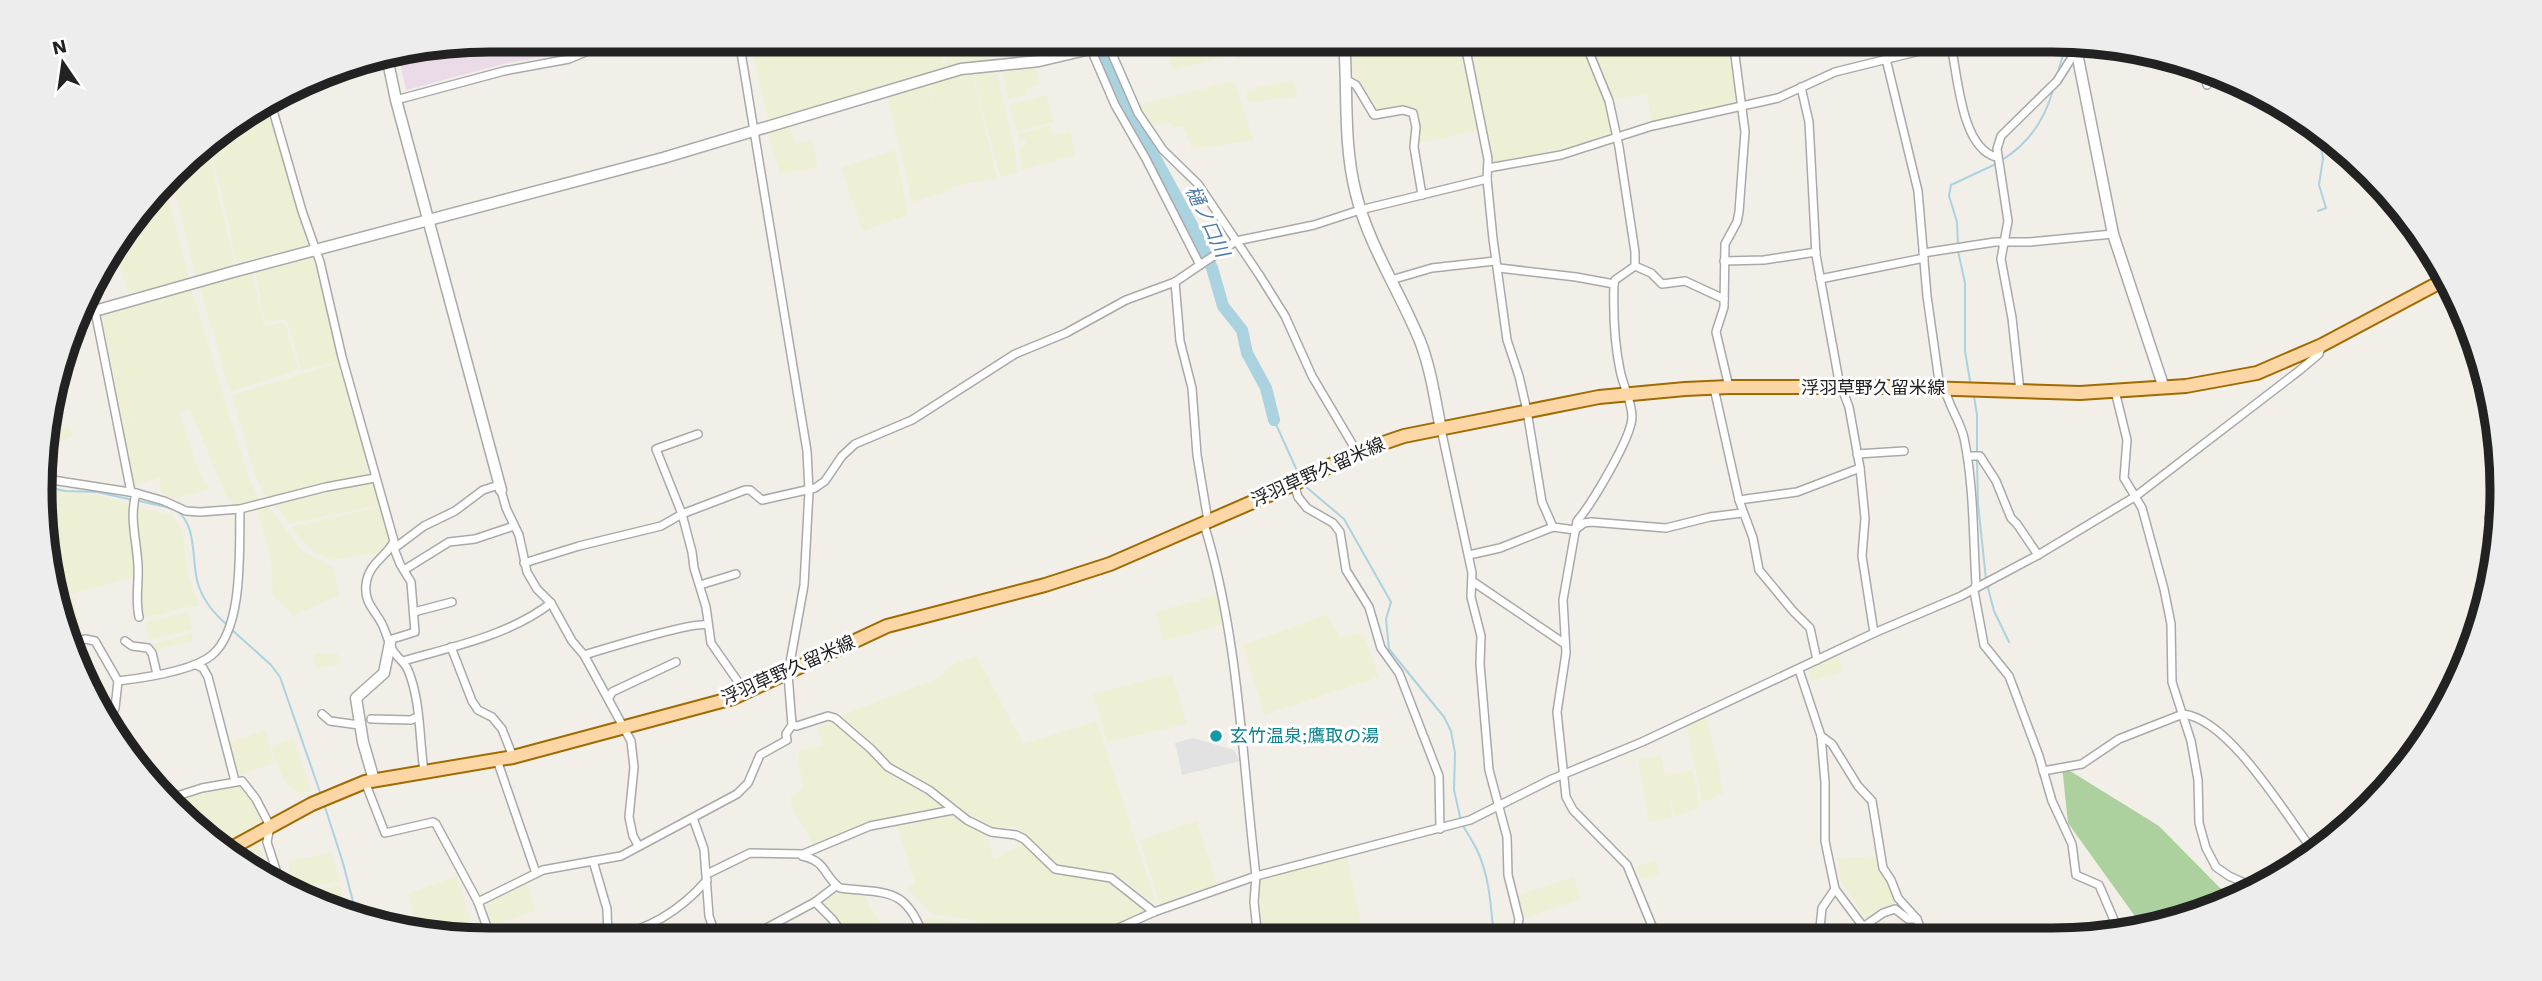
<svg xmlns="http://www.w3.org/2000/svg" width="2542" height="981" font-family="'Work Sans','Noto Sans JP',sans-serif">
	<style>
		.industrial { fill: #ebdbe8 }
		.farmland { fill: #eef0d5 }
		.forest { fill: #add19e }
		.parking { fill: #e2e2e2 }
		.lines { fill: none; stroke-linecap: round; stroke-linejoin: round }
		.stream { stroke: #aad3df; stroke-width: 2 }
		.river { stroke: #aad3df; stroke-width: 12 }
		.minor-casing { stroke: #a9a9a9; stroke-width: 10 }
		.tertiary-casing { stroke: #a9a9a9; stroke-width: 13 }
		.primary-casing { stroke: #a06b00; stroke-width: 16 }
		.minor { stroke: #fff; stroke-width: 7 }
		.tertiary { stroke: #fff; stroke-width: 10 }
		.primary { stroke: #fcd6a4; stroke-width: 12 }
		.culture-dot { fill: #0f9aa8; stroke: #fff; stroke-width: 2.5 }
		.labels { text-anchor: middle; stroke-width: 6; stroke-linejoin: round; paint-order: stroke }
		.street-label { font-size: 18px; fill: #222; stroke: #fff }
		.culture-label { font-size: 18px; fill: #0d838f; stroke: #fff; text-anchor: start }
		.water-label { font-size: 19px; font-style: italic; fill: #4a7aab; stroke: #fff }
		.rim { fill: none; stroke: #222; stroke-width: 9 }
	</style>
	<rect width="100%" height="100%" fill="#f2efe9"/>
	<!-- industrial -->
	<polygon class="industrial" points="491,40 596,40 570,52 503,64 406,90 398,56"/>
	<!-- farmland -->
	<g class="farmland">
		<polygon points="749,40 938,40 946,70 769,124"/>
		<polygon points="941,40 986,40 991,60 949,69"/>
		<polygon points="990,40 1036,40 994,52"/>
		<polygon points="1168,40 1223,40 1227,56 1172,71"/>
		<polygon points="1232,40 1317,40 1236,59 1230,41"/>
		<polygon points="1347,40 1461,40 1481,130 1418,143 1418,119 1413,110 1374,113 1353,73"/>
		<polygon points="1466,40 1585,40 1609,101 1616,135 1561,155 1488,166"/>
		<polygon points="1587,40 1730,40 1741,106 1652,123 1647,94 1612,99"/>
		<polygon points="1036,67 1040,84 1027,88 1028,94 1008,99 1002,70"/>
		<polygon points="972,71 997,178 956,186 952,184 953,190 912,202 887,96 928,83 934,113 929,83"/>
		<polygon points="973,71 996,71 1014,145 1017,173 1000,177"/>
		<polygon points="1293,80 1298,96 1249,103 1246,90"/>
		<polygon points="1234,81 1254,140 1192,149 1183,126 1173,128 1170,122 1151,126 1139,105"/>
		<polygon points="1046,95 1054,122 1017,132 1009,105"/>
		<polygon points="269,109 308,246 237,263 210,143"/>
		<polygon points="789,125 794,144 812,140 818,167 780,174 767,132"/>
		<polygon points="1050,125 1054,136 1070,132 1075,155 1021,170 1020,147 1026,145 1025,140 1018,142 1017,134"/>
		<polygon points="207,144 235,267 196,277 172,179 194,152"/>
		<polygon points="895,150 908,215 863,231 841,168"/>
		<polygon points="165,186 189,279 129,294 114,249"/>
		<polygon points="314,255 340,361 301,371 290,328 285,319 265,322 255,270"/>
		<polygon points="252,272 264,326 281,323 286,325 298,370 230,392 200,288"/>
		<polygon points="191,288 247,473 259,500 256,503 235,505 226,496 190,409 179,412 201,477 211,489 174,499 163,493 159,488 161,477 133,486 122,424 169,414 123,423 101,314"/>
		<polygon points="341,362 369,476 268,501 256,478 232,395"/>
		<polygon points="52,407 63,426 70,427 73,437 45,447 44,431"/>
		<polygon points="373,482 379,505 290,524 275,505 322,490"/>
		<polygon points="46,489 97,495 131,504 137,576 57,598 49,579"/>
		<polygon points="135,506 172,515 182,531 188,575 200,606 182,608 160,615 142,616 138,600"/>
		<polygon points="266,507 273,512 301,550 334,568 339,595 293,616 273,595 271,560 257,509"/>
		<polygon points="380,507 389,543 377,553 332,560 315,553 291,527"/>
		<polygon points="72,595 82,634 73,636 63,598"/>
		<polygon points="1217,595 1224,624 1164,641 1155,612"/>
		<polygon points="188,612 192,630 149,640 145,622"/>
		<polygon points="1326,615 1340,637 1363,633 1379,677 1264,715 1243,645"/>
		<polygon points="192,633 193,640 153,651 152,644"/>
		<polygon points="337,653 342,663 316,668 314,654"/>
		<polygon points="1837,654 1843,672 1812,681 1808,668"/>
		<polygon points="977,656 1023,744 1097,721 1156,904 1113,874 1056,865 1018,827 988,827 889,764 839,716 939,678 950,665"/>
		<polygon points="1172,674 1187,724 1107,742 1093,694"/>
		<polygon points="1706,716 1718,765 1723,794 1702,802 1686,725"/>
		<polygon points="833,722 872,756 944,808 848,829 814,846 792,807 790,796 804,789 798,761 799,750 823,745 817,727"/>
		<polygon points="265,730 274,763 237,776 228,742"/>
		<polygon points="294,739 311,791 298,793 286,783 275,762 271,746"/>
		<polygon points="1661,755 1665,776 1693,769 1700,807 1674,817 1668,790 1672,817 1649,822 1638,760"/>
		<polygon points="237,783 252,795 263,818 248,834 214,845 174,802 176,798"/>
		<polygon points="951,813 985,832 994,859 1026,842 1059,873 1106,878 1152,910 1086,939 1012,939 1001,930 971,920 932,914 907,888 915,882 896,824"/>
		<polygon points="1197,821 1217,884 1160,905 1140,840"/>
		<polygon points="258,845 265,860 251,865 233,856"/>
		<polygon points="331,853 340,881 300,889 293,886 288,861"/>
		<polygon points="1884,856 1895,900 1900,906 1867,921 1841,881 1837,858"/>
		<polygon points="1347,857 1364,939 1263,939 1259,880"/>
		<polygon points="1656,860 1659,875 1640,880 1636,866"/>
		<polygon points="457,876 471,922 447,935 424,932 415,921 408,894"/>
		<polygon points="1574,877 1581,899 1525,918 1518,895"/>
		<polygon points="527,881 535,911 492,926 485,903"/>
		<polygon points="340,885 343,899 327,902 305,892"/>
		<polygon points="839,891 863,895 888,934 885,937 918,925 923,940 852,940 824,902"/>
		<polygon points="929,918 969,923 1001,935 1007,940 928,940 922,923"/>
		<polygon points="829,919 841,940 794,940"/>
		<polygon points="480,921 486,940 451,936 459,931"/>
	</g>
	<!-- forest -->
	<polygon class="forest" points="2062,766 2159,826 2220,888 2242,897 2144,927 2142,926 2068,823"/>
	<!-- parking -->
	<polygon class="parking" points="1193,738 1234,750 1240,761 1182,775 1175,743"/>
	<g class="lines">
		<!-- stream -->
		<g class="stream">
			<polyline points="2057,75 2067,42"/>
			<polyline points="2317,129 2323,158 2319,185 2326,208 2318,211"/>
			<path d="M2002 160C2028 144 2045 119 2053 90"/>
			<polyline points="1958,245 1957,222 1949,196 1951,185 1998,163"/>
			<polyline points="1958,251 1965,283 1965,351 1970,381"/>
			<polyline points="1974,396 1977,415 1977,453"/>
			<polyline points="1274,420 1299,475"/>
			<polyline points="1977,459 1978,504 1986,579"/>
			<polyline points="1305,486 1344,519 1391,602 1386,619 1389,649 1444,717 1451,731 1455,753 1454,790 1461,821"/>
			<polyline points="46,487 65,491 97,492 133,500"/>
			<polyline points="139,501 171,508"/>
			<path d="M176 510C198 525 191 561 198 584 204 602 214 613 227 625"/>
			<polyline points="1987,584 1994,611 2009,642"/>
			<polyline points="231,629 271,665 280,677 321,795"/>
			<polyline points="324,804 343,863 357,917"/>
			<path d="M1463 826C1468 834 1473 842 1477 850 1490 877 1491 909 1494 938"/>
		</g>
		<!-- river -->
		<polyline class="river" points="1098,40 1124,101 1194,229 1212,268 1223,306 1242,330 1247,353 1266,388 1274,420"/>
		<!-- minor casing -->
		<g class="minor-casing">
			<g id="minor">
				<polyline points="1106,40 1138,113 1163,150 1198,184 1260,276 1285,316 1312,376 1357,452"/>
				<polyline points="1464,40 1488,159 1487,179 1493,239 1507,340 1519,376 1527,411 1542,502 1553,527 1575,530 1584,523 1591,522 1666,528 1710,517 1742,513"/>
				<path d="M1584 40 1609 101 1619 147 1635 252V266L1615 280 1614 284C1613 314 1614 341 1620 370 1623 386 1632 401 1632 417 1632 437 1591 505 1577 521L1563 600 1566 653 1557 712 1566 797 1573 810 1627 865 1657 938"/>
				<path d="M1950 41C1958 73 1960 147 1996 157"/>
				<polyline points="1886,59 1918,191 1927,296 1940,388"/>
				<polyline points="2203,73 2207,85"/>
				<polyline points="1347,80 1356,85 1374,115 1403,110 1413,113 1416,127 1414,147 1422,195"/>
				<polyline points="1801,87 1809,122 1816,255 1839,381 1849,407 1860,468 1865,518 1862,556 1874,633"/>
				<polyline points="396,100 504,71 569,59 600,46 631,40"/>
				<path d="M272 107 302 211 320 262 342 357 394 541C387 557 368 563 366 585 364 603 375 610 382 624 386 632 388 641 392 649 396 657 405 662 408 670 421 701 419 738 424 771"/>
				<polyline points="1488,168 1561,155 1652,126 1778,98 1835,72 1964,40"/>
				<polyline points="1923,253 1995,242 2030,242 2113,234"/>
				<polyline points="1724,261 1764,260 1816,252"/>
				<polyline points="1200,265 1236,241 1314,225 1360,210 1487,179"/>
				<polyline points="1635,266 1651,273 1662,284 1685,281 1724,299"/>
				<polyline points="1499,268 1576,277 1614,284"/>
				<polyline points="1820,279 1924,258"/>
				<polyline points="1391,280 1432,268 1495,261"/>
				<polyline points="1175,282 1180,341 1192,388 1197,455 1208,521"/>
				<polyline points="95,311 131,492"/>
				<polyline points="1729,387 1716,332 1724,307 1725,244 1737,222 1739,212 1743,158 1745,132 1733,40"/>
				<polyline points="1714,388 1739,500 1753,538 1759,570 1793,611 1810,628 1817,660"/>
				<path d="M1945 388C1948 406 1960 420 1964 438 1974 486 1973 536 1976 584L1974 591 1984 645 2009 676 2039 756 2052 801 2072 844 2076 875 2099 885 2120 934"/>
				<polyline points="2020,391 2012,318 2001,259 2008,221 1997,149 2001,136 2057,81 2076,51"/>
				<polyline points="2115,391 2127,440 2124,478 2142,508 2164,589 2171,624 2172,682 2191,741 2198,780 2199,823 2206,848 2216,867 2229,876 2258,889"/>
				<polyline points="1441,429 1472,573 1471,597 1481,636 1480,664 1489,770 1507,837 1508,875 1519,919 1516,938"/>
				<polyline points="698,434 656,449 682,514 692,552 694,568 706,607 711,643 746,693"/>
				<polyline points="1857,454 1904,451"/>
				<polyline points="1968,456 1980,456 1996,481 2011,518 2017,524 2038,555"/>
				<polyline points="46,479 136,493 164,501 186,511 200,512 240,509 326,487 375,478"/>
				<polyline points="1294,484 1298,497 1307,508 1333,523 1340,532 1346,570 1369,607 1381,648 1399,673 1439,776 1440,829"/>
				<polyline points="501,490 506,508 519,535 527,572 537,589 551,603 572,641 584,655 631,741 634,767 629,817 633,836 638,845"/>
				<path d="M136 493C129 519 137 541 138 566 139 585 135 598 139 617"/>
				<polyline points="1739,500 1797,492 1860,468"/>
				<polyline points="2489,518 2493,510"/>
				<path d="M1204 524C1239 637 1242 758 1256 876L1254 902 1258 939"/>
				<polyline points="1469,555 1500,548 1553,527"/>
				<polyline points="524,563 579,546 661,526 682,514 745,490 750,490 762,500 815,488 825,481 842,456 855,444 912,420 1015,354 1066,333 1126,300 1175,282 1200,265 1146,159 1115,105 1087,40"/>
				<polyline points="404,570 449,542 475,539 514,526"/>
				<polyline points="1472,581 1565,644"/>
				<polyline points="700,585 736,574"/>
				<polyline points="414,612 452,602"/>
				<polyline points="389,640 415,632 411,582 400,564 393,546 396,547 424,526 455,511 483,490 499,485"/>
				<polyline points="125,641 132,646 148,648 152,653 157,674"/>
				<polyline points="75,642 85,639 95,641 118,681 115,708 109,723"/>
				<polyline points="451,647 472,701 478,710 492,717 502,729 513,757"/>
				<path d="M584 655C604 649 694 621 707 625"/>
				<path d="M403 661C452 647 510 635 551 603"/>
				<polyline points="196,665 203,668 208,677 235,781"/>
				<polyline points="1799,670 1821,736 1825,782 1825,841 1835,889 1871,937"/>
				<path d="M118 681C143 678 193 671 212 655 244 628 239 549 240 509"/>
				<polyline points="609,698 612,692 676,662"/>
				<polyline points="322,714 330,721 359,725"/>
				<polyline points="371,719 411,720 417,717"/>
				<polyline points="792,725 797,726 828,716 835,718 871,749 888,767 929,790 967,820 991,832 1016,835 1024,839 1055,869 1111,878 1154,912"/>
				<polyline points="1821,736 1832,744 1858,786 1872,801 1883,868 1891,880 1898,898 1917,919 1921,930 1931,937"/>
				<polyline points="497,760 536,873"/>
				<path d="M2043 771 2082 764 2119 739 2183 714C2230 719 2286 816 2314 852"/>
				<polyline points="365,782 385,833 433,822 436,824 478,902 492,941"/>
				<polyline points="172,800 174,797 202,788 242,781 256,799 270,826 267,842 279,879"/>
				<polyline points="693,818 704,849 709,916 717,940"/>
				<path d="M802 856C827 861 823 876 840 888 888 894 906 886 925 940"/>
				<polyline points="593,861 607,909 608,939"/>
				<polyline points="707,874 750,853 803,854 870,826 953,810"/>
				<polyline points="478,902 543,870 621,856 737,794 748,783 760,755 787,740 786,734 792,725 788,674 804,585 809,491 807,451 739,40"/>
				<polyline points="815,902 832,919 847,940"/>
				<polyline points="1863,927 1883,913 1895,909 1908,919 1917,919"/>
				<path d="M609 937C650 930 681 910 707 880"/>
				<polyline points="1819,938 1822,908 1835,889"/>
				<polyline points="1094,939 1154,912 1256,876 1470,820 1552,779 1642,742 1874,633 1961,596 2038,555 2136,496 2300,370 2319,354 2322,345"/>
				<polyline points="744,940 815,902 836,886"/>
			</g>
		</g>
		<!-- tertiary casing -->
		<g class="tertiary-casing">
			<g id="tertiary">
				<path d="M1344 40C1348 91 1343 144 1356 194 1369 246 1400 292 1420 341 1431 369 1435 400 1441 429"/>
				<polyline points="2075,43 2113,234 2164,388"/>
				<polyline points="387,57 396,100 501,490"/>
				<polyline points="84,314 236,271 663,158 961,69 1039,61 1090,49 1107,42"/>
				<polyline points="374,780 363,742 356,698 384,673 390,643"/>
			</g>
		</g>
		<!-- primary casing -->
		<g class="primary-casing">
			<polyline id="primary" points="224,852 312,804 365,782 513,757 733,698 887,626 1045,585 1110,564 1294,484 1357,452 1404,436 1599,397 1685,389 1729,387 1893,387 2080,393 2186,386 2257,373 2322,345 2446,279"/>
		</g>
		<!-- minor -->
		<use href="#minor" class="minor"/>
		<!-- tertiary -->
		<use href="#tertiary" class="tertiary"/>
		<!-- primary -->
		<use href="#primary" class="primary"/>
	</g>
	<!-- markers -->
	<circle class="culture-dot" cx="1216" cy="736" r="7"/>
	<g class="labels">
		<!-- street labels -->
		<g class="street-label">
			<text x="1873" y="394">浮羽草野久留米線</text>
			<text transform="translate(1318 472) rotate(-24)" y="6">浮羽草野久留米線</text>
			<text transform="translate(788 670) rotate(-24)" y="6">浮羽草野久留米線</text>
		</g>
		<!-- culture labels -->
		<g class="culture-label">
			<text x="1230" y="742">玄竹温泉;鷹取の湯</text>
		</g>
		<!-- water labels -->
		<g class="water-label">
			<text transform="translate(1208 221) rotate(65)" y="7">樋ノ口川</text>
		</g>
	</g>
	<!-- crop -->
	<path d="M0 0H2542V981H0ZM490 52H2052A438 438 0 0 1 2490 490V490A438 438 0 0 1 2052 928H490A438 438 0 0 1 52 490V490A438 438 0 0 1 490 52Z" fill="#ededed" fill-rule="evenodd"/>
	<path class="rim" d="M490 52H2052A438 438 0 0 1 2490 490V490A438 438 0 0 1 2052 928H490A438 438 0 0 1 52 490V490A438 438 0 0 1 490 52Z"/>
	<!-- north arrow -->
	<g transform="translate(63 63) rotate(347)" stroke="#ffffff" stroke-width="5" paint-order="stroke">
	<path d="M0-5L12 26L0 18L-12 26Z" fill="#222222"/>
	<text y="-10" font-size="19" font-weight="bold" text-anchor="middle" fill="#222222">N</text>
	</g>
</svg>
